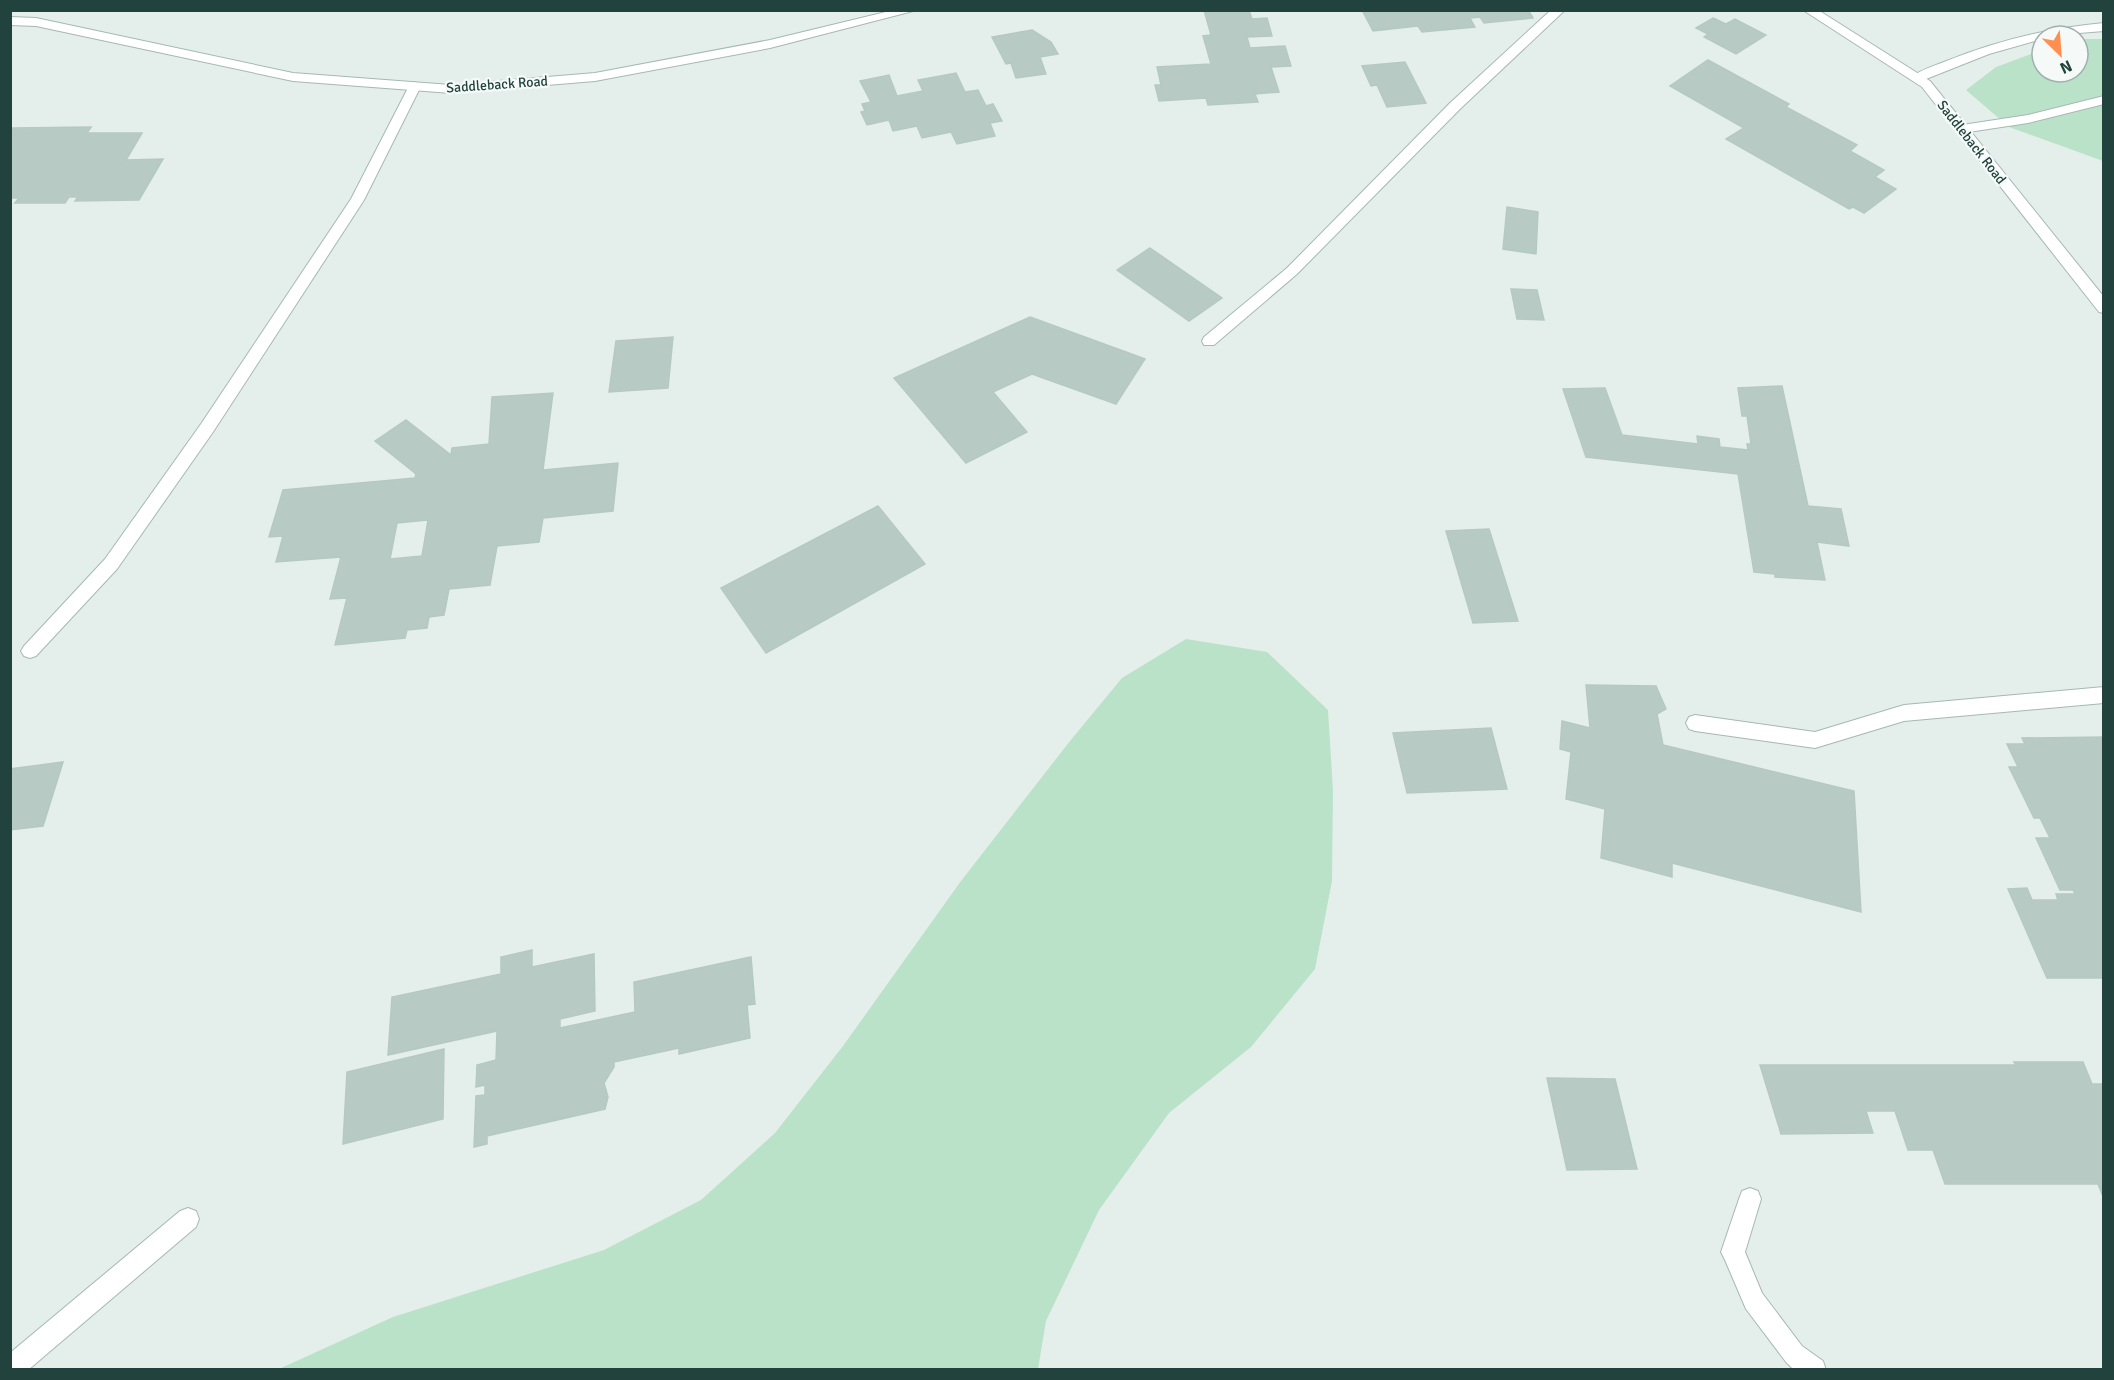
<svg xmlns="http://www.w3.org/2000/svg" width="2114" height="1380" font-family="Signika,sans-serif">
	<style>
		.green { fill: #bae2c9 }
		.building { fill: #b8cac4; stroke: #b5c9c3; stroke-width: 1.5; fill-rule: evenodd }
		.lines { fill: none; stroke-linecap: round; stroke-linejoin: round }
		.service-casing { stroke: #a6b8b3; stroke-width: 2 }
		.minor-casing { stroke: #a6b8b3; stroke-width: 2 }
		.service { fill: #fff; fill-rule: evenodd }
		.minor { fill: #fff; fill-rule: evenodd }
		.labels { text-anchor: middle; stroke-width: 4.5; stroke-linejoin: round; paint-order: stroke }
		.far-street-label { font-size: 14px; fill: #21423d; stroke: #f5faf8 }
	</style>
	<rect width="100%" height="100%" fill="#e4efeb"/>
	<!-- green -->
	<g class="green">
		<polygon points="2084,39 2103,39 2103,161 2009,127 1966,90 1996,67 2042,50 2042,72 2078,72 2078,41"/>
		<polygon points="1186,639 1267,652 1328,710 1333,791 1332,881 1315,969 1251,1047 1169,1113 1099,1210 1046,1321 1038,1369 279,1369 393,1317 604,1250 701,1200 775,1133 843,1046 961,881 1070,741 1122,678"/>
	</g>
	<!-- building -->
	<g class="building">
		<polygon points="1204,10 1249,10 1252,19 1267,18 1272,36 1247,37 1250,48 1285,46 1291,66 1271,67 1279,92 1255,94 1258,102 1208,105 1206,98 1159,101 1155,85 1161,85 1157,67 1211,64 1203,36 1211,35"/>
		<polygon points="1362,10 1528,10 1533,18 1484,23 1480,17 1470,18 1475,27 1422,32 1418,26 1373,31"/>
		<polygon points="1713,18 1726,24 1735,19 1766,35 1736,54 1704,37 1708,34 1696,28"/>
		<polygon points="1032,30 1051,42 1058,54 1040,57 1046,74 1016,78 1011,63 1006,64 992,37"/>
		<polygon points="1708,60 1789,104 1786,107 1857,145 1850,151 1884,170 1875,177 1896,189 1864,213 1853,207 1849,209 1726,139 1744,128 1670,86"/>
		<polygon points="1405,62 1426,103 1387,107 1377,85 1371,86 1362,66"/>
		<polygon points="956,73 965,92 978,90 986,106 993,104 1002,121 990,123 995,136 957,144 951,132 922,138 917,126 893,131 889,120 867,125 861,112 865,111 862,104 871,102 860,81 889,75 897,96 923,91 918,80"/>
		<polygon points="91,127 87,133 142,133 126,160 163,159 139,200 75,201 78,197 69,197 65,203 15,203 19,198 10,198 10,131 13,128"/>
		<polygon points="1507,207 1538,212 1536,254 1503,249"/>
		<polygon points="1150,248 1222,298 1189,321 1117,270"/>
		<polygon points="1511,289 1537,290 1544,320 1517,319"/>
		<polygon points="1030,317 1145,359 1116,404 1032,374 993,392 1027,432 966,463 894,378"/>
		<polygon points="673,337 668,388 609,392 616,341"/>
		<polygon points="1782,386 1808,506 1841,509 1849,546 1817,542 1825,580 1775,577 1775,574 1754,572 1738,474 1586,457 1563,389 1605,388 1622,435 1698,444 1697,436 1719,439 1720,447 1748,450 1747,444 1751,444 1747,416 1742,416 1738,388"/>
		<path d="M553 393 543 470 618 463 613 511 543 518 539 542 497 546 490 585 449 589 444 615 429 617 427 628 407 630 405 638 335 645 347 598 330 599 341 557 276 562 283 536 269 537 283 490 415 478 416 474 375 441 406 420 451 455 452 448 489 444 492 397ZM428 520 422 556 390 559 397 523Z"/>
		<polygon points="878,506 925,564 766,653 721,588"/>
		<polygon points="1489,529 1518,621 1473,623 1446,531"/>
		<polygon points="1586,685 1656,686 1666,709 1657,714 1663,745 1854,791 1861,912 1672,863 1672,877 1601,858 1605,809 1566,799 1571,752 1560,749 1562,721 1590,728"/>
		<polygon points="1491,728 1507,789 1407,793 1393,733"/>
		<polygon points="2104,737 2104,978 2047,978 2008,889 2027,888 2032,900 2058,900 2056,894 2075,894 2073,890 2060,890 2036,838 2050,838 2040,818 2034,818 2009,767 2018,767 2007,744 2025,744 2022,738"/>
		<polygon points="63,762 43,826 10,830 10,769"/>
		<polygon points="532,950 532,967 594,954 595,1011 560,1019 560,1028 635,1012 634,982 751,957 755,1004 747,1005 750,1038 679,1054 679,1048 614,1062 614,1067 604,1083 608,1097 605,1109 487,1136 487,1144 474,1147 476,1096 485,1095 485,1085 476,1087 477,1065 496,1060 497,1031 388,1055 392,997 501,974 501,957"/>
		<polygon points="444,1049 443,1119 343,1144 347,1072"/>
		<polygon points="2014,1062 2083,1062 2092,1084 2104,1084 2104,1199 2098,1184 1945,1184 1933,1150 1908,1150 1895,1111 1866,1111 1873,1133 1781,1134 1760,1065 2016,1065"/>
		<polygon points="1547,1078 1615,1079 1637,1169 1567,1170"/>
	</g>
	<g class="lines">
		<!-- service casing -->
		<g class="service-casing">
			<g id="service">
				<path d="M2104 23V31L2042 36V39L1989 54 1921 81H1913L1911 78C1919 70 1934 66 1944 62 1996 41 2048 28 2104 23Z"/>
				<polygon points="415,82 421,86 364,200 213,432 117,569 36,656 30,658 24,656 21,651 24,646 105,559 201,424 351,199 409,86"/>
				<polygon points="2104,96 2104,104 2028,123 1962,133 1956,129 1962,125 2028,115"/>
				<polygon points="2104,687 2104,703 1904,721 1815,748 1695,731 1689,729 1686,723 1689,717 1695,715 1815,732 1904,705"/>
				<polygon points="1750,1188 1758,1191 1761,1199 1745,1252 1762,1293 1802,1346 1823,1361 1826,1370 1794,1370 1786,1362 1746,1309 1725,1260 1721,1252 1739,1199 1742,1191"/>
				<polygon points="188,1208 196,1211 199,1219 196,1227 28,1370 10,1370 10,1353 180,1211"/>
			</g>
		</g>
		<!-- minor casing -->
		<g class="minor-casing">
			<g id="minor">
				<polygon points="894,10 917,10 770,48 595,81 451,93 293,81 36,26 10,25 10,17 36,18 293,73 451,85 595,73 770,40"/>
				<polygon points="1551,10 1565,10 1460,109 1297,274 1214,345 1204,345 1202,341 1204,337 1287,268 1450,103"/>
				<polygon points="1803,10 1818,10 1930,81 2104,297 2104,313 2099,312 1922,87"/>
			</g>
		</g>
		<!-- service -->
		<use href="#service" class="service"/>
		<!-- minor -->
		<use href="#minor" class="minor"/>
	</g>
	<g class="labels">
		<!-- far-street labels -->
		<g class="far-street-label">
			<text transform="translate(497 84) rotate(-4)" y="5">Saddleback Road</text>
			<text transform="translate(1972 142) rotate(52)" y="5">Saddleback Road</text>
		</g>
	</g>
	<!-- border -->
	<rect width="2114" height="1380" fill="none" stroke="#21423d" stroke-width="24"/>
	<!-- north arrow -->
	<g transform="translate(2060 54) rotate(155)"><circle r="28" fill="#f5faf8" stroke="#a0b0ad" stroke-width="1.5"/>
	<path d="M0-4.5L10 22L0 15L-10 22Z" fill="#ff8f51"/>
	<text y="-9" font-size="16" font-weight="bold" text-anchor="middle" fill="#21423d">N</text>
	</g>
</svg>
